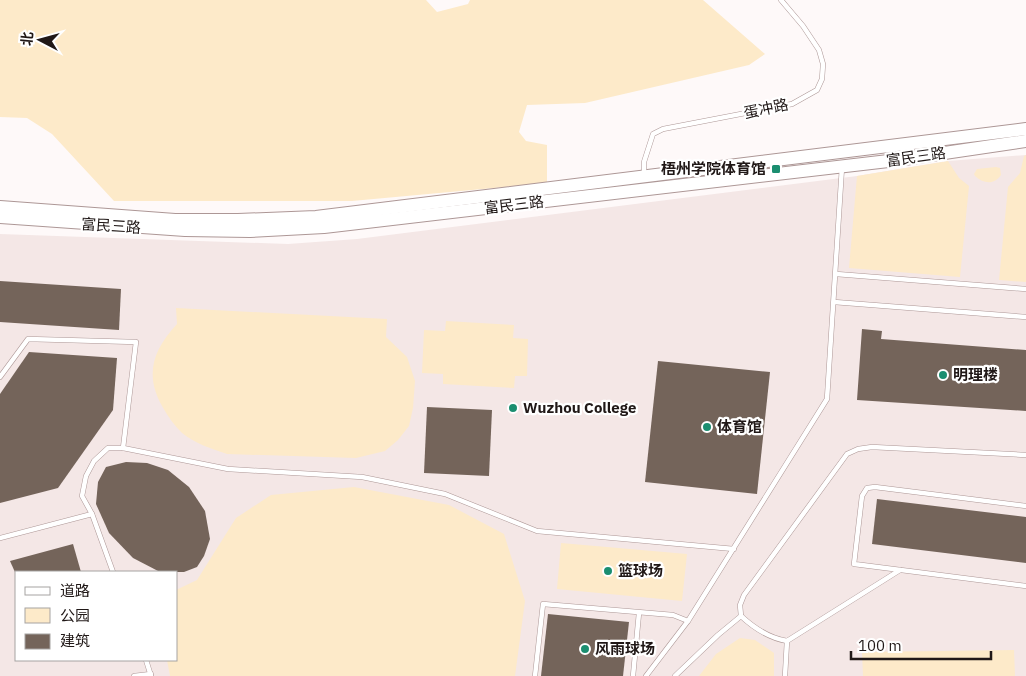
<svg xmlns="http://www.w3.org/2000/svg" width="1026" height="676" font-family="'IBM Plex Sans','Noto Sans SC',sans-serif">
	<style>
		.built { fill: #f4e7e6; fill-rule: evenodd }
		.green { fill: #fdeac9 }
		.building { fill: #74645a }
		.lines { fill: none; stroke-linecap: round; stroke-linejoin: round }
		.service-casing { stroke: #ad9796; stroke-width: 5.5 }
		.secondary-casing { stroke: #ad9796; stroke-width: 14 }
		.service { stroke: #fff; stroke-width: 4.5 }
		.secondary { stroke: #fff; stroke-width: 12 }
		.poi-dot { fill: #1b8e70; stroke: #fff; stroke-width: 2 }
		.labels { text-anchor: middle; stroke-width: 4.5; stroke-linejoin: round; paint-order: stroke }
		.street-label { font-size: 15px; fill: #201817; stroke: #fff }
		.poi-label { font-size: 15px; font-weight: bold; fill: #201817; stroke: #fff; text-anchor: start }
	</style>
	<rect width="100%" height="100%" fill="#fef9f9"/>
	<!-- built -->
	<path class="built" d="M1026 155V676H0V234L288 244 357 239 857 176 948 161ZM16 572H176V660H16Z"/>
	<!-- green -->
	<g class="green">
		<polygon points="0,0 426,0 437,12 468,4 470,0 703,0 765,54 749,65 585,103 527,105 519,132 526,141 547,145 547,183 352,201 114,201 52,134 27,118 0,117"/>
		<polygon points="1026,155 1026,282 999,280 1008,187 1020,173 1024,156"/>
		<polygon points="948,161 959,178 969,186 960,277 849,268 857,176"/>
		<path d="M996 167 1000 168 1001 175C994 185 984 184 975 176L974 174 977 169Z"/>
		<path d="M176 308 387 319 386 337 407 357 415 381 413 408 409 426 398 440 385 451 356 458 227 454C212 449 194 443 182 433 176 427 169 418 165 411 144 378 151 352 177 324Z"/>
		<polygon points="446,321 514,325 513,338 528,339 527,376 515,376 514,388 443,384 443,374 422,373 424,330 445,331"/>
		<polygon points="354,487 449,505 504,534 525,601 515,676 170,676 167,660 176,660 176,590 197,580 236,518 271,495"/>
		<polygon points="561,543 687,554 682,601 557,589"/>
		<polygon points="740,638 755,640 774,653 774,676 699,676 716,654"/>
		<polygon points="1014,650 1015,676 863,676 862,652"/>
	</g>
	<!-- building -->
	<g class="building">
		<polygon points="0,281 121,289 119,330 0,322"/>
		<polygon points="862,329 882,331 881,339 1026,350 1026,411 857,400"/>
		<polygon points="29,352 117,358 113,410 58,488 0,503 0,394"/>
		<polygon points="658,361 770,372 757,494 645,482"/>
		<polygon points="427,407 492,410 489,476 424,473"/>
		<polygon points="126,462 147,463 168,470 189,487 205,511 210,539 204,556 197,567 184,572 160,572 133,558 109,533 96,504 98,482 106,467"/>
		<polygon points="877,499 1026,517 1026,563 872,544"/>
		<polygon points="73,544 81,572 15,572 14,570 10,561"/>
		<polygon points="548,614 629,622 623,676 541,676"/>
	</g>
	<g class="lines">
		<!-- service casing -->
		<g class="service-casing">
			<g id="service">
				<polyline points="644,175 644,162 653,134 663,129 792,104 817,90 822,79 823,64 819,50 803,26 781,0"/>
				<polyline points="836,274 1026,289"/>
				<polyline points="834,302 1026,317"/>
				<polyline points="0,377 28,339 136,342 123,448"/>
				<polyline points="1026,506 875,487 867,488 862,496 854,564 1026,586"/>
				<polyline points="0,538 92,514"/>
				<path d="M900 570 787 641C769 638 755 629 741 616L740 605 744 595 847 454 858 449 872 447 1026 455"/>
				<polyline points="113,572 92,514 82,496 86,476 94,461 108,448 123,448 228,469 362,477 445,494 537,531 734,549"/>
				<polyline points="146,660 151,676"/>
				<polyline points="134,676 151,674"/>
				<polyline points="535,676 543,604 673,615 688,621"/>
				<polyline points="633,676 639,613"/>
				<polyline points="646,676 688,621 827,399 842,167"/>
				<polyline points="675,676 718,635 741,616"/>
				<polyline points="785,676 787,641"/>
			</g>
		</g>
		<!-- secondary casing -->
		<g class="secondary-casing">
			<g id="secondary">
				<polyline points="0,207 175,220 238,220 316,217 1026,129"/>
				<polyline points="0,217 185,230 250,231 324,227 897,160 1026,141"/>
			</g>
		</g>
		<!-- service -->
		<use href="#service" class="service"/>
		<!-- secondary -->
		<use href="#secondary" class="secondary"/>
	</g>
	<!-- markers -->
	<g class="poi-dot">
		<rect x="771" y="164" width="10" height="10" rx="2.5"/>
		<circle cx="943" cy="375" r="5"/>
		<circle cx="513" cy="408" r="5"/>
		<circle cx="707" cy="427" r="5"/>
		<circle cx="608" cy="571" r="5"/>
		<circle cx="585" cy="649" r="5"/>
	</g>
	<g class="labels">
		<!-- street labels -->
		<g class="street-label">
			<text transform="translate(766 109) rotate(-12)" y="5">蛋冲路</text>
			<text transform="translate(916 157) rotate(-8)" y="5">富民三路</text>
			<text transform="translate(514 205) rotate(-7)" y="5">富民三路</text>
			<text transform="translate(111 226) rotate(4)" y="5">富民三路</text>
		</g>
		<!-- poi labels -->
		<g class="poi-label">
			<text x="766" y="174" text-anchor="end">梧州学院体育馆</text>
			<text x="953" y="380">明理楼</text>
			<text x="523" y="413">Wuzhou College</text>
			<text x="717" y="432">体育馆</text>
			<text x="618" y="576">篮球场</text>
			<text x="595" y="654">风雨球场</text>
		</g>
	</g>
	<!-- legend -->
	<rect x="15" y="571" width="162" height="90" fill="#ffffff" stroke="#a6a3a2"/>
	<rect x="25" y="587" width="25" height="8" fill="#ffffff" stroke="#a6a3a2"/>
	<text x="60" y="596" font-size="15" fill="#201817">道路</text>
	<rect x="25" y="608" width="25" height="15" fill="#fdeac9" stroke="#a6a3a2"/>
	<text x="60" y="621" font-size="15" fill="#201817">公园</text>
	<rect x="25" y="634" width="25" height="15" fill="#74645a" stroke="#a6a3a2"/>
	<text x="60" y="646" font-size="15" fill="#201817">建筑</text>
	<!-- north arrow -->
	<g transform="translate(40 40) rotate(276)" stroke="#ffffff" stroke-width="4" paint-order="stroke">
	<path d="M0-4L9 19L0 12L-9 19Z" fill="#201817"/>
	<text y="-8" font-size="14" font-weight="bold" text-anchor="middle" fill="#201817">北</text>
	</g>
	<!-- scale -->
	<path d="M851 651v8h140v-8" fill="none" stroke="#201817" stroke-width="2.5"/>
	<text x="858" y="651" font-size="15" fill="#201817" stroke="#ffffff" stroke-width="4" paint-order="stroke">100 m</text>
</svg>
